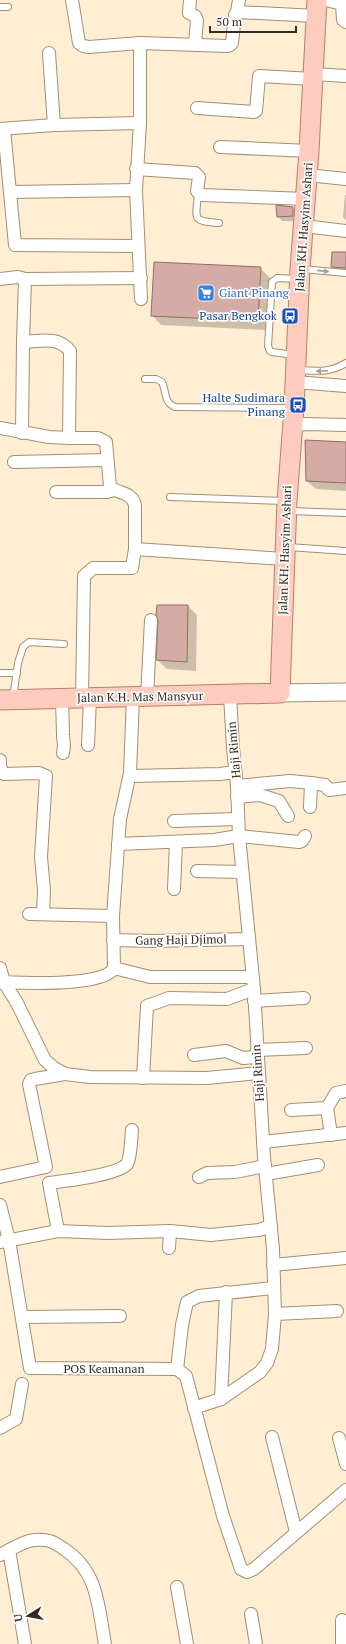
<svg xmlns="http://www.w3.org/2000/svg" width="346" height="1644" font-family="'PT Serif',serif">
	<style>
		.shadow { fill: #0003 }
		.building { fill: #d5aba5; stroke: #926c66 }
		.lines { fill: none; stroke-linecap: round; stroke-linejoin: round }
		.service-casing { stroke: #a38f70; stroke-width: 8 }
		.minor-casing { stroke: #a38f70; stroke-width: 14 }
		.secondary-casing { stroke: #a38f70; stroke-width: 19 }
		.primary-casing { stroke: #b77e6c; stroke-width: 21 }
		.service { stroke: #fff; stroke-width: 6 }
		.minor { stroke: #fff; stroke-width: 12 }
		.secondary { stroke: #fff; stroke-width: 17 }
		.primary { stroke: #feccbf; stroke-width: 19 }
		.oneway { fill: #a4a09a }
		.labels { text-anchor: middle; stroke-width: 3.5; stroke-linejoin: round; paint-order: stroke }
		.street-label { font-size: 12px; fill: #342c1f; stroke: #fdfdfd }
		.shop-label { font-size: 12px; fill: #366cbe; stroke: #fdfdfd; text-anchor: start }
		.transit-label { font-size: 12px; fill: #164399; stroke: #fdfdfd; text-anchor: end }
	</style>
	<rect width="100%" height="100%" fill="#ffeed3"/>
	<!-- shadow -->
	<g class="shadow">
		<polygon points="345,195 346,195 346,220 343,217"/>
		<polygon points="292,208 297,213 297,221 282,221 278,216"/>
		<polygon points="346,253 346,275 339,274 332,267"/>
		<polygon points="260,268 270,278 267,330 161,325 152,315"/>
		<polygon points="346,443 346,491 316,489 307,481"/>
		<polygon points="188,606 197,615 196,671 167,669 157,660"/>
	</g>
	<!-- building -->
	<g class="building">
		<polygon points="276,205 293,207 293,216 277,217"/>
		<polygon points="332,252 346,252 346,268 331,267"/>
		<polygon points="154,262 261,267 258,321 151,316"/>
		<polygon points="305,440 346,442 346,483 306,481"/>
		<polygon points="157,605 188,605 187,662 156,660 158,620 156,615"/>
	</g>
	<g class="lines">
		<!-- service casing -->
		<g class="service-casing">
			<g id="service">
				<polyline points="0,7 8,7"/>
				<path d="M198 194C196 219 191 221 219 223"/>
				<polyline points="302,269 346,273"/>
				<polyline points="294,355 272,352 270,351 268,346 272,282 277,278 297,279"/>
				<path d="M298 370C316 371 330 373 346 363"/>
				<path d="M145 379H156L162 382C167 392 163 402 175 407L292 408"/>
				<polyline points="170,497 285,501"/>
				<polyline points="290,511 346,513"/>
				<polyline points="288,547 346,551"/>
				<polyline points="0,673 17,673"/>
				<polyline points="13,698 18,663 23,647 29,642 64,644"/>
			</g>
		</g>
		<!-- minor casing -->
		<g class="minor-casing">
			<g id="minor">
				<polyline points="72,0 79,43 83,46 89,47 140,43 227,46 230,45 232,43 235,15 237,12 317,16"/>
				<polyline points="190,0 189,13 195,16 197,20 195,44"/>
				<polyline points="326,0 342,4 343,20 346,22"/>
				<polyline points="237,12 239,0"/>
				<polyline points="140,43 140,123 136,190 141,299"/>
				<polyline points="49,53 54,125"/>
				<polyline points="313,74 346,76"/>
				<polyline points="197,108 254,112 256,111 259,76 313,79"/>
				<polyline points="0,129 54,125 140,123"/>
				<polyline points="4,129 15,245 138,246"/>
				<polyline points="220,147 309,151"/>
				<polyline points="136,169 195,173 199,177 197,191 201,195 306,199"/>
				<polyline points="307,175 346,179"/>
				<polyline points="10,192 136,190"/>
				<polyline points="304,226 346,231"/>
				<polyline points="0,279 18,277 25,279 141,278"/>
				<polyline points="295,382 346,386"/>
				<polyline points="292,426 305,424 346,425"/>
				<path d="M0 428 49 437 69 438 70 351C58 336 41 341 23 342L25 279"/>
				<polyline points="22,433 23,342"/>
				<path d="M69 438H98L106 442 110 487C119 494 132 492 135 505V549L132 568H93L84 576 82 698"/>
				<polyline points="14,462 107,460"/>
				<polyline points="56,492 107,492 114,490"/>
				<polyline points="135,549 284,559"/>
				<polyline points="147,697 151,620"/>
				<polyline points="62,698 63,735 64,746 63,753"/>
				<polyline points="88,745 90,698"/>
				<polyline points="0,760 0,768 4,774 39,773 46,776 41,857 44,890 43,914"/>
				<polyline points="130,776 220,774 235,772"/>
				<polyline points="311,783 325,785 329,790 346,788"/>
				<polyline points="237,786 290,781 311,783 310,807"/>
				<polyline points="237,797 260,795 279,801 288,816"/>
				<polyline points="174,821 237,819"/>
				<polyline points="118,844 214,840 239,836 299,842 302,841 305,836"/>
				<polyline points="197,871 242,872"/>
				<polyline points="174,889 176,842"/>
				<polyline points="29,914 113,916 120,819 130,773 133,697"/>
				<polyline points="113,940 152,941 249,939"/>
				<path d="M0 968 4 982C24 983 105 987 114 968L113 916"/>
				<polyline points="114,968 150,977 252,977"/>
				<polyline points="0,983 4,982 17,1003 45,1060 54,1068 65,1074 90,1077 207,1078 258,1073"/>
				<polyline points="254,1001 304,998"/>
				<polyline points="257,1050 306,1048"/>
				<polyline points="194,1055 226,1051 243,1058 257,1057"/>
				<polyline points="143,1078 147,1006 169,998 227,999 254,989"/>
				<polyline points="291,1110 327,1108"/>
				<polyline points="331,1135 327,1108 336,1093 346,1091"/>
				<polyline points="263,1142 346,1133"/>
				<polyline points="266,1174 318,1165"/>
				<polyline points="0,1177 46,1167 29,1084 31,1080 35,1079 65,1074"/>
				<polyline points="199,1177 207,1173 235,1172 265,1166"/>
				<polyline points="0,1205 9,1240 30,1368 177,1369 186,1376 223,1516 241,1569 247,1572 254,1569 346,1490"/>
				<path d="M58 1231 49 1183C64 1181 118 1175 127 1164 131 1158 131 1138 132 1130"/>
				<polyline points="0,1242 58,1231 108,1233 170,1231 211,1235 259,1230 271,1226"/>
				<polyline points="169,1248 170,1231"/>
				<polyline points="273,1265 346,1258"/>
				<polyline points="275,1314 337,1311"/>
				<polyline points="22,1317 120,1316"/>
				<polyline points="177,1369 182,1325 187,1302 199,1296 273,1288"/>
				<polyline points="221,1399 226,1292"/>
				<polyline points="194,1408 221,1399 260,1372 267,1363 272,1349 275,1314 273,1249 264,1157 254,989 239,836 237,786 233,748 230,695"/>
				<polyline points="0,1428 16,1419 22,1384"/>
				<polyline points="272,1437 296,1532"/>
				<polyline points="339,1438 346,1464"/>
				<polyline points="9,1550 25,1644"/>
				<path d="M0 1555C10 1550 23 1541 34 1540 48 1539 53 1541 64 1549 99 1572 98 1607 105 1644"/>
				<polyline points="177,1587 187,1644"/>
				<polyline points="251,1614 256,1644"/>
				<polyline points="342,1644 342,1620"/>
			</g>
		</g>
		<!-- secondary casing -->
		<g class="secondary-casing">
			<polyline id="secondary" points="280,693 346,692"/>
		</g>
		<!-- primary casing -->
		<g class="primary-casing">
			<polyline id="primary" points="0,700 280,693 287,501 294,408 300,269 309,151 317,0"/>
		</g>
		<!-- service -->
		<use href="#service" class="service"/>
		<!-- minor -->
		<use href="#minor" class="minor"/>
		<!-- secondary -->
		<use href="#secondary" class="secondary"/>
		<!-- primary -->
		<use href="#primary" class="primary"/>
	</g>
	<!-- one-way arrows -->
	<defs><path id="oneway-solid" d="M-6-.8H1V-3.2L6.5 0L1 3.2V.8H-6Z"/></defs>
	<g class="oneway">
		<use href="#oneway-solid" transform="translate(323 271) rotate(6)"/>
		<use href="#oneway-solid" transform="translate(322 371) rotate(177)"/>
	</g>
	<!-- icons -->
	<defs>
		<g id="supermarket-square" transform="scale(0.9)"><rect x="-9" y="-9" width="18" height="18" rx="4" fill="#3f7fe0" stroke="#fdfdfd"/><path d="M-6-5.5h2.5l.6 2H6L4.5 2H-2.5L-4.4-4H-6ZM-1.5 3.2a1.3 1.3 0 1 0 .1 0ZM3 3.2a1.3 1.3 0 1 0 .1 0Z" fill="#fff"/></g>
		<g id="bus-square" transform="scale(0.9)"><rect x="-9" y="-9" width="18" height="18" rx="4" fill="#1a4fb4" stroke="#fdfdfd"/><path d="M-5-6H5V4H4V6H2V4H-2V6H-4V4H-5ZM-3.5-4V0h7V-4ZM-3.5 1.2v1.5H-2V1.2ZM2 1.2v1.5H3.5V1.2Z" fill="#fff"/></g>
	</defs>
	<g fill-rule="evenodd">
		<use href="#supermarket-square" x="206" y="293"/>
		<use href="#bus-square" x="290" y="316"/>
		<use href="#bus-square" x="298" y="405"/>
	</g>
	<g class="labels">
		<!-- street labels -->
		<g class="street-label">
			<text transform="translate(304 227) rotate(-86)" y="4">Jalan KH. Hasyim Ashari</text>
			<text transform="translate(285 550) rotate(-88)" y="4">Jalan KH. Hasyim Ashari</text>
			<text transform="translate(140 697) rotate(-1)" y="4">Jalan K.H. Mas Mansyur</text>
			<text transform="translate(234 750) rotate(-95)" y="4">Haji Rimin</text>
			<text transform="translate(181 940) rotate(-1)" y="4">Gang Haji Djimol</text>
			<text transform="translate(258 1073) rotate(-94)" y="4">Haji Rimin</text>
			<text x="104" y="1373">POS Keamanan</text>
		</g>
		<!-- shop labels -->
		<g class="shop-label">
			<text x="219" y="297">Giant Pinang</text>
		</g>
		<!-- transit labels -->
		<g class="transit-label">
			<text x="277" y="320">Pasar Bengkok</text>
			<text x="285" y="402">Halte Sudimara<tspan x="285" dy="14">Pinang</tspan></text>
		</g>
	</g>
	<!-- north arrow -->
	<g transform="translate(28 1616) rotate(259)" stroke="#fdfdfd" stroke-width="3" paint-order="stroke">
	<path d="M0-3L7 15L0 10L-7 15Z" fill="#342c1f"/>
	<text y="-6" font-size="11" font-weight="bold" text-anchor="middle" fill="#342c1f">U</text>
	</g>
	<!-- scale -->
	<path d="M210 26v6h86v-6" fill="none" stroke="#342c1f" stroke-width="2"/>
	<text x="216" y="26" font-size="12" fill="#342c1f" stroke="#fdfdfd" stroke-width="3" paint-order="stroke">50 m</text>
</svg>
